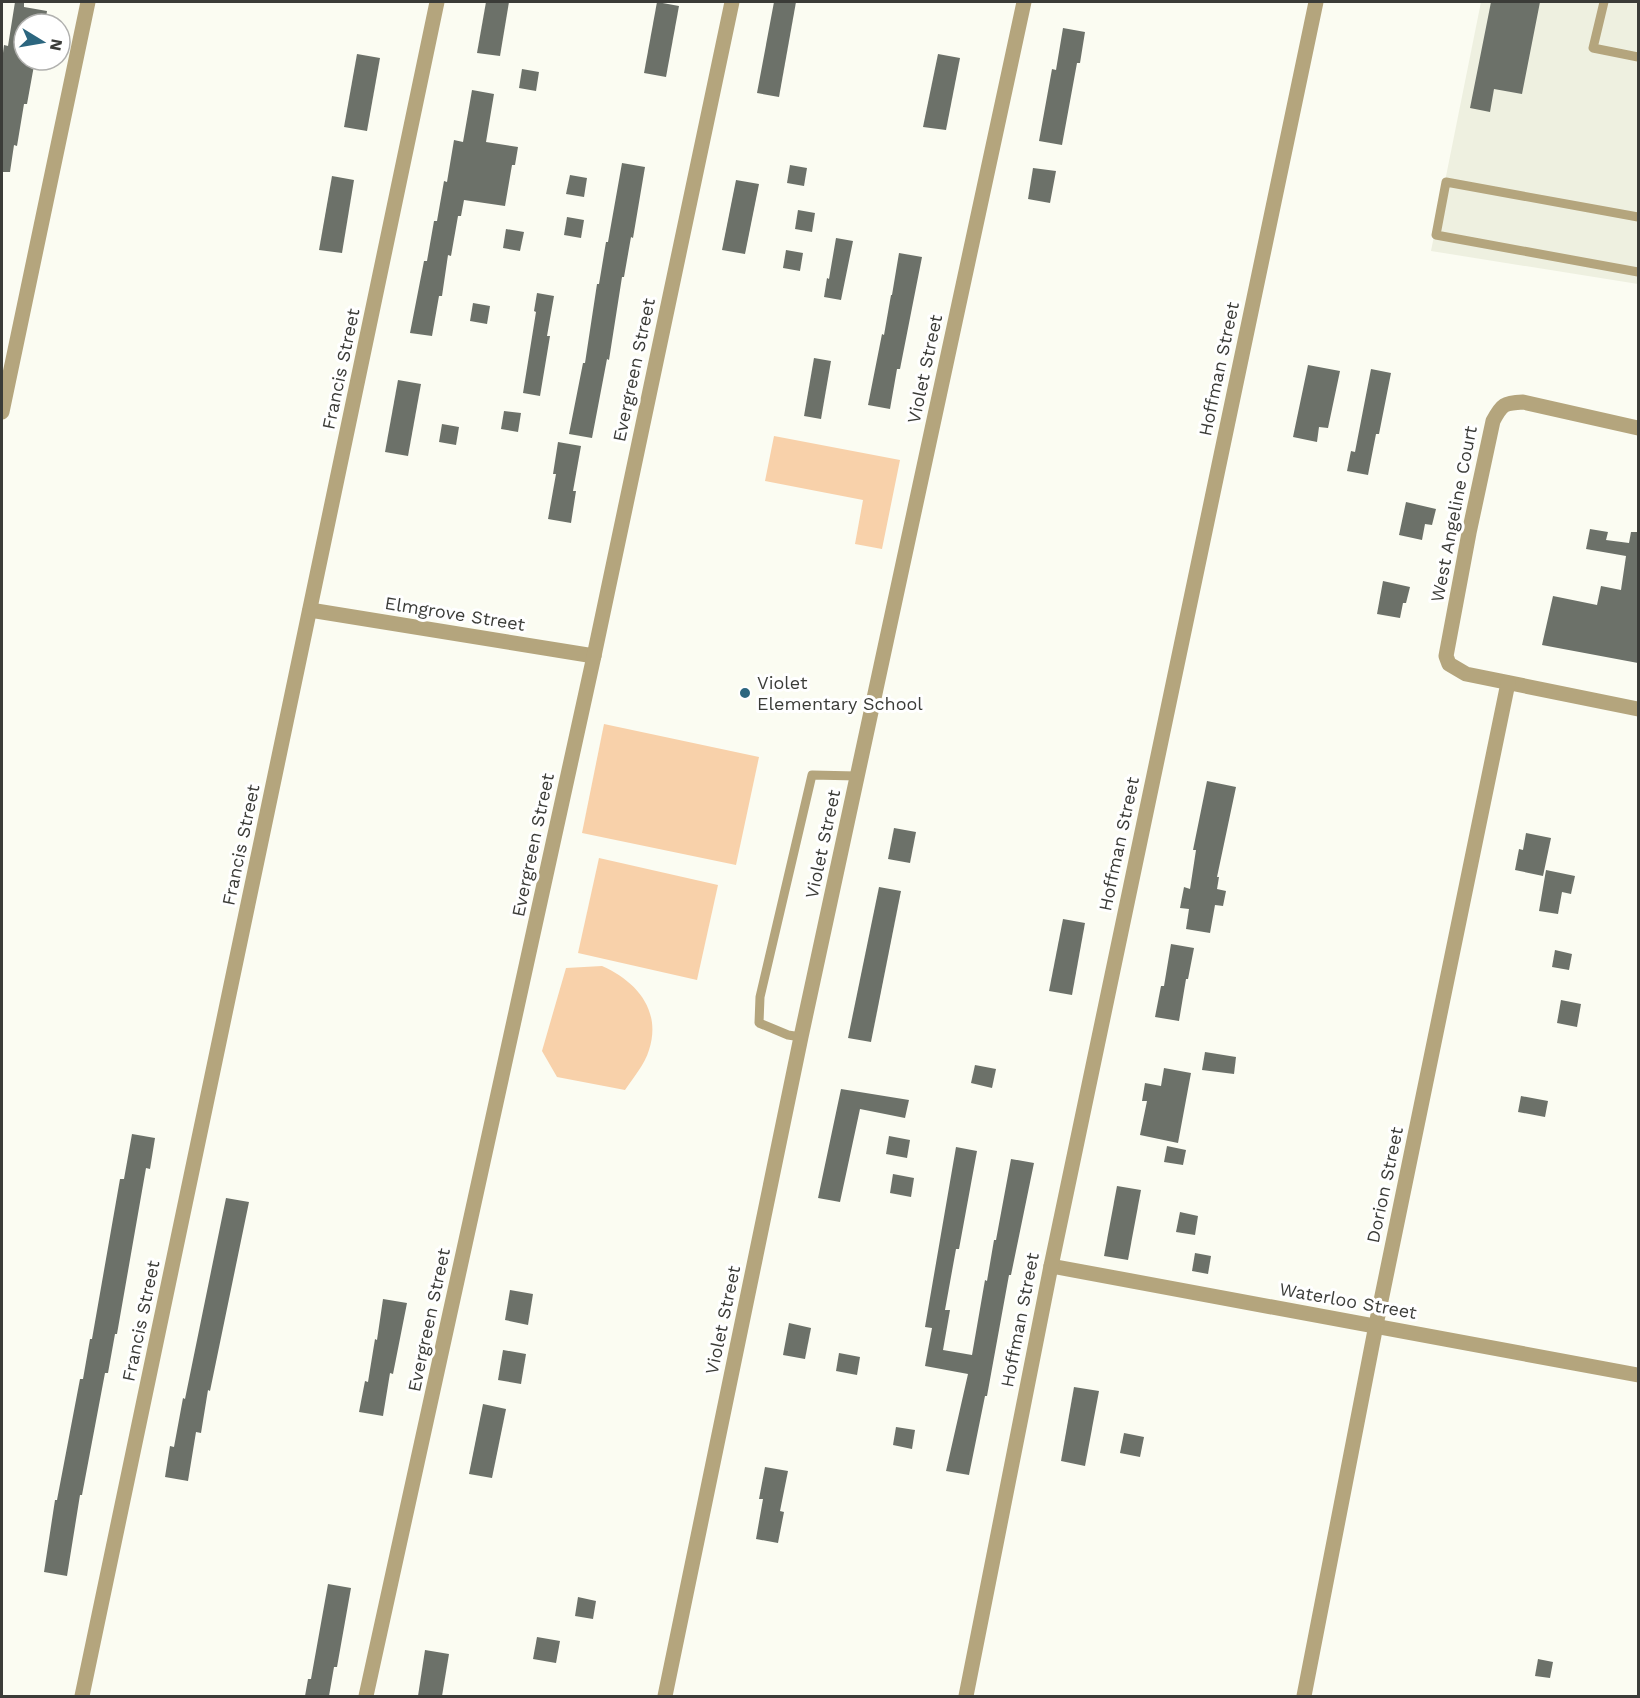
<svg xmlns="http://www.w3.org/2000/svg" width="1640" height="1698" font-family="'Work Sans',sans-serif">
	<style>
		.built { fill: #eef0e0 }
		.green { fill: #f8d1aa }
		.building { fill: #6c7169 }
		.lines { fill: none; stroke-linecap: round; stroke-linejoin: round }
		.lane { stroke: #b4a57d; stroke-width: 9 }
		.street { stroke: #b4a57d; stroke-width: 15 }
		.poi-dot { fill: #2c667f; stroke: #fff; stroke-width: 2 }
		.labels { text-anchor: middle; stroke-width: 6; stroke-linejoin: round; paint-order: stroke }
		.street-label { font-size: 18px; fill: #3b3c38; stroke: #fff }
		.poi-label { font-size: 18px; fill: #3b3c38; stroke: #fff; text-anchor: start }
	</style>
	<rect width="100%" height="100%" fill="#fbfcf2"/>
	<!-- built -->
	<polygon class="built" points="1481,2 1638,2 1638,284 1431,251"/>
	<!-- green -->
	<g class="green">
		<polygon points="774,436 900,460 882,549 855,544 863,500 765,481"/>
		<polygon points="604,724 759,757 736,865 582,833"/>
		<polygon points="599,858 718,885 697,980 578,953"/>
		<path d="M602 966C636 981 662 1010 649 1050 645 1064 633 1078 625 1090L557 1077 542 1051 566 968Z"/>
	</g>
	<!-- building -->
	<g class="building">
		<polygon points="15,2 24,2 24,7 47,11 45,24 24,24 24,60 35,60 27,104 24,104 17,146 14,145 10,172 2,172 2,61 4,45 8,46"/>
		<polygon points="486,2 509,2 500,56 477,53"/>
		<polygon points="657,2 679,6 666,77 644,73"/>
		<polygon points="774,2 796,2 779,97 757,93"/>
		<polygon points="1491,2 1540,2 1522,94 1494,89 1490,112 1470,108"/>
		<polygon points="1063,28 1085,32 1080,63 1077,63 1062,145 1039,141 1052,69 1056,70"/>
		<polygon points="357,54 380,58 367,131 344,127"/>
		<polygon points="938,54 960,58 946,130 923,127"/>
		<polygon points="522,69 539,72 536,91 519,88"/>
		<polygon points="472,90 494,94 486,142 518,147 515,165 512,165 505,206 464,200 461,216 458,216 451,256 448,255 442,296 439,296 432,336 410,333 424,261 427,261 434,221 437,221 444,181 447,182 454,140 463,142"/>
		<polygon points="622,163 645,167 633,238 631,237 624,277 622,277 609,360 607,359 592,438 569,434 583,363 585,363 597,284 599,284 606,242 608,242"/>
		<polygon points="790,165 807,168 804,186 787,183"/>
		<polygon points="1033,168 1056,171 1050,203 1028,199"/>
		<polygon points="570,175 587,178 584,197 566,194"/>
		<polygon points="332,176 354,180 342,253 319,250"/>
		<polygon points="736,180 759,184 745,254 722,250"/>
		<polygon points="798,210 815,213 812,232 795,229"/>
		<polygon points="567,217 584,220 581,238 564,235"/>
		<polygon points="506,229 524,232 520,251 503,248"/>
		<polygon points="836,238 853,241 841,300 824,297 827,278 829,279"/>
		<polygon points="786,250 803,253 800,271 783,268"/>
		<polygon points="899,253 922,257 900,369 897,369 890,409 868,405 882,334 884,335 891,295 892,295"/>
		<polygon points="537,293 554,296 547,336 550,336 540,396 523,393 536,312 534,311"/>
		<polygon points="473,303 490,306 487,324 470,321"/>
		<polygon points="814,358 831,361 821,419 804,416"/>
		<polygon points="1308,365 1340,371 1328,428 1319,427 1317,442 1293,437"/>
		<polygon points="1371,369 1391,373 1379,434 1376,434 1368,475 1347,471 1351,451 1355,452"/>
		<polygon points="398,380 421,384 408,456 385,452"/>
		<polygon points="504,411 521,413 518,432 501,429"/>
		<polygon points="442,424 459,427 456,445 439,442"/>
		<polygon points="558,442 581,446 573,491 576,491 571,523 548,519 556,474 553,474"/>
		<polygon points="1406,502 1436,509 1432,525 1425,524 1422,540 1399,535"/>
		<polygon points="1590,529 1608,532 1606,540 1629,543 1631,532 1638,532 1638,663 1542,645 1553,596 1597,605 1601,586 1621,590 1626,556 1586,549"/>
		<polygon points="1383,581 1410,587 1406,603 1403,603 1400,618 1377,614"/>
		<polygon points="1207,781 1236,787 1217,877 1219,877 1217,889 1226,891 1223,906 1215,905 1210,933 1186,929 1189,909 1180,908 1184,887 1190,889 1196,850 1193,850"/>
		<polygon points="894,828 916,832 910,863 888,859"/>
		<polygon points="1526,833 1551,838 1543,876 1515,870 1519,849 1523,850"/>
		<polygon points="1546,870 1575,876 1571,894 1562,892 1558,914 1539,911"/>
		<polygon points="879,887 901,891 871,1042 848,1038"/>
		<polygon points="1063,919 1085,923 1072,995 1049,991"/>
		<polygon points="1171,944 1194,948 1188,979 1186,979 1179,1021 1155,1017 1161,986 1164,986"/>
		<polygon points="1555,950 1572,954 1569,970 1552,967"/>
		<polygon points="1561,1000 1581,1004 1577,1027 1557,1023"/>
		<polygon points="1205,1052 1236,1057 1234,1074 1202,1070"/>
		<polygon points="975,1065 996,1069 992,1088 971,1083"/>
		<polygon points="1164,1068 1191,1073 1178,1143 1140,1135 1147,1101 1142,1101 1145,1083 1161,1086"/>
		<polygon points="841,1089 909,1100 905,1118 860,1109 840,1202 818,1198"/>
		<polygon points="1521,1096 1548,1101 1545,1117 1518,1112"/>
		<polygon points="132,1134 155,1138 150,1169 146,1168 117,1334 115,1334 108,1373 105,1373 82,1495 80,1495 67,1576 44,1572 55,1500 57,1500 80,1379 83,1379 90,1339 92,1339 120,1179 124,1179"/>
		<polygon points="889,1136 910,1140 907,1158 886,1154"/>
		<polygon points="1167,1146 1186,1150 1183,1165 1164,1162"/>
		<polygon points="956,1147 977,1151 959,1249 956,1249 945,1310 950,1310 943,1350 972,1355 985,1280 987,1281 994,1240 996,1240 1011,1159 1034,1163 1011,1275 1009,1275 987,1396 985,1396 969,1475 946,1471 968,1374 925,1366 932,1328 925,1327"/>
		<polygon points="893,1174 914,1178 911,1197 890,1193"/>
		<polygon points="1117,1186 1141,1190 1128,1260 1104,1256"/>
		<polygon points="226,1198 249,1202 210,1391 208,1390 201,1433 196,1432 188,1481 165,1477 170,1446 174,1447 183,1398 185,1399"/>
		<polygon points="1180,1212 1198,1216 1195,1235 1176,1232"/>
		<polygon points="1195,1253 1211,1256 1208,1274 1192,1271"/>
		<polygon points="510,1290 533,1294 528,1325 505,1320"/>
		<polygon points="383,1299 407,1303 393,1374 390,1373 383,1416 359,1412 365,1381 368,1382 375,1339 377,1340"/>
		<polygon points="789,1323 811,1328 805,1359 783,1355"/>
		<polygon points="503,1350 526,1354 521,1384 498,1380"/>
		<polygon points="839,1353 860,1357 857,1375 836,1371"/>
		<polygon points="1074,1387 1099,1391 1085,1466 1061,1461"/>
		<polygon points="483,1404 506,1409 492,1478 469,1474"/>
		<polygon points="896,1427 915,1430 912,1449 893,1445"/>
		<polygon points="1124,1433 1144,1437 1140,1457 1120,1453"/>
		<polygon points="765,1467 788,1471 780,1511 784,1512 778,1543 756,1539 763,1499 759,1499"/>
		<polygon points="328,1584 351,1588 337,1667 334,1667 329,1696 305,1696 308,1679 311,1679"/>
		<polygon points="578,1597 596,1601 593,1619 575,1616"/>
		<polygon points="537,1637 560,1641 556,1663 533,1659"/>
		<polygon points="425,1650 449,1654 442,1696 418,1696"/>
		<polygon points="1538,1659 1553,1662 1550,1678 1535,1676"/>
	</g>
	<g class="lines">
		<!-- lane -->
		<g class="lane">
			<polyline points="1604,2 1593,48 1638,57"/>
			<polyline points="1638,217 1446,182 1436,235 1638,272"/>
			<polyline points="801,1037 788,1035 759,1023 760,997 812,775 857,776"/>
		</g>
		<!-- street -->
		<g class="street">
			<polyline points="2,412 88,2"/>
			<path d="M1638 428 1523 402C1504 403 1502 404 1493 421L1469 533 1446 656 1449 664 1466 674 1638 709"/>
			<polyline points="310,610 594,656"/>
			<polyline points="1051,1266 1638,1375"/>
			<polyline points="82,1696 437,2"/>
			<polyline points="366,1696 594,656 732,2"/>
			<polyline points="665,1696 801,1037 1024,2"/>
			<polyline points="966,1696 1051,1266 1316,2"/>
			<polyline points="1304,1696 1376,1325 1508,683"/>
		</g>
	</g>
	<!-- markers -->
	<circle class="poi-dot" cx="745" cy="693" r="6"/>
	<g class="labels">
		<!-- street labels -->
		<g class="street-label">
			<text transform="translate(341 369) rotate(-78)" y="6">Francis Street</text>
			<text transform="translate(925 369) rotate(-78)" y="6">Violet Street</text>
			<text transform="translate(1219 369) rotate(-78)" y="6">Hoffman Street</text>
			<text transform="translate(634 370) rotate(-78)" y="6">Evergreen Street</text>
			<text transform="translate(1454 514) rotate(-79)" y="6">West Angeline Court</text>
			<text transform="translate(455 614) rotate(9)" y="6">Elmgrove Street</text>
			<text transform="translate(823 844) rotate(-78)" y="6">Violet Street</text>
			<text transform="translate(1119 844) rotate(-78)" y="6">Hoffman Street</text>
			<text transform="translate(241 845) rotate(-78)" y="6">Francis Street</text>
			<text transform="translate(533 845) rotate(-78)" y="6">Evergreen Street</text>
			<text transform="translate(1385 1185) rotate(-78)" y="6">Dorion Street</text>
			<text transform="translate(1348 1301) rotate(10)" y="6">Waterloo Street</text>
			<text transform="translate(429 1320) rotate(-78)" y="6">Evergreen Street</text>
			<text transform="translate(723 1320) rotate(-78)" y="6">Violet Street</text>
			<text transform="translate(1020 1320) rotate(-79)" y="6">Hoffman Street</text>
			<text transform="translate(141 1321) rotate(-78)" y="6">Francis Street</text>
		</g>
		<!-- poi labels -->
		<g class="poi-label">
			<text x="757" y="689">Violet<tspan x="757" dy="21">Elementary School</tspan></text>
		</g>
	</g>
	<!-- border -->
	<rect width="1640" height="1698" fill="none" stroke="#3b3c38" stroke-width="6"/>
	<!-- north arrow -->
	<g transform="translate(42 42) rotate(101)"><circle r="28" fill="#ffffff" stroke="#b1b1af" stroke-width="1.5"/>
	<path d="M0-4.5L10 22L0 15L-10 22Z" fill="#2c667f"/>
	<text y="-9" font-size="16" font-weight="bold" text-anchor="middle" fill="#3b3c38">N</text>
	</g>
</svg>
